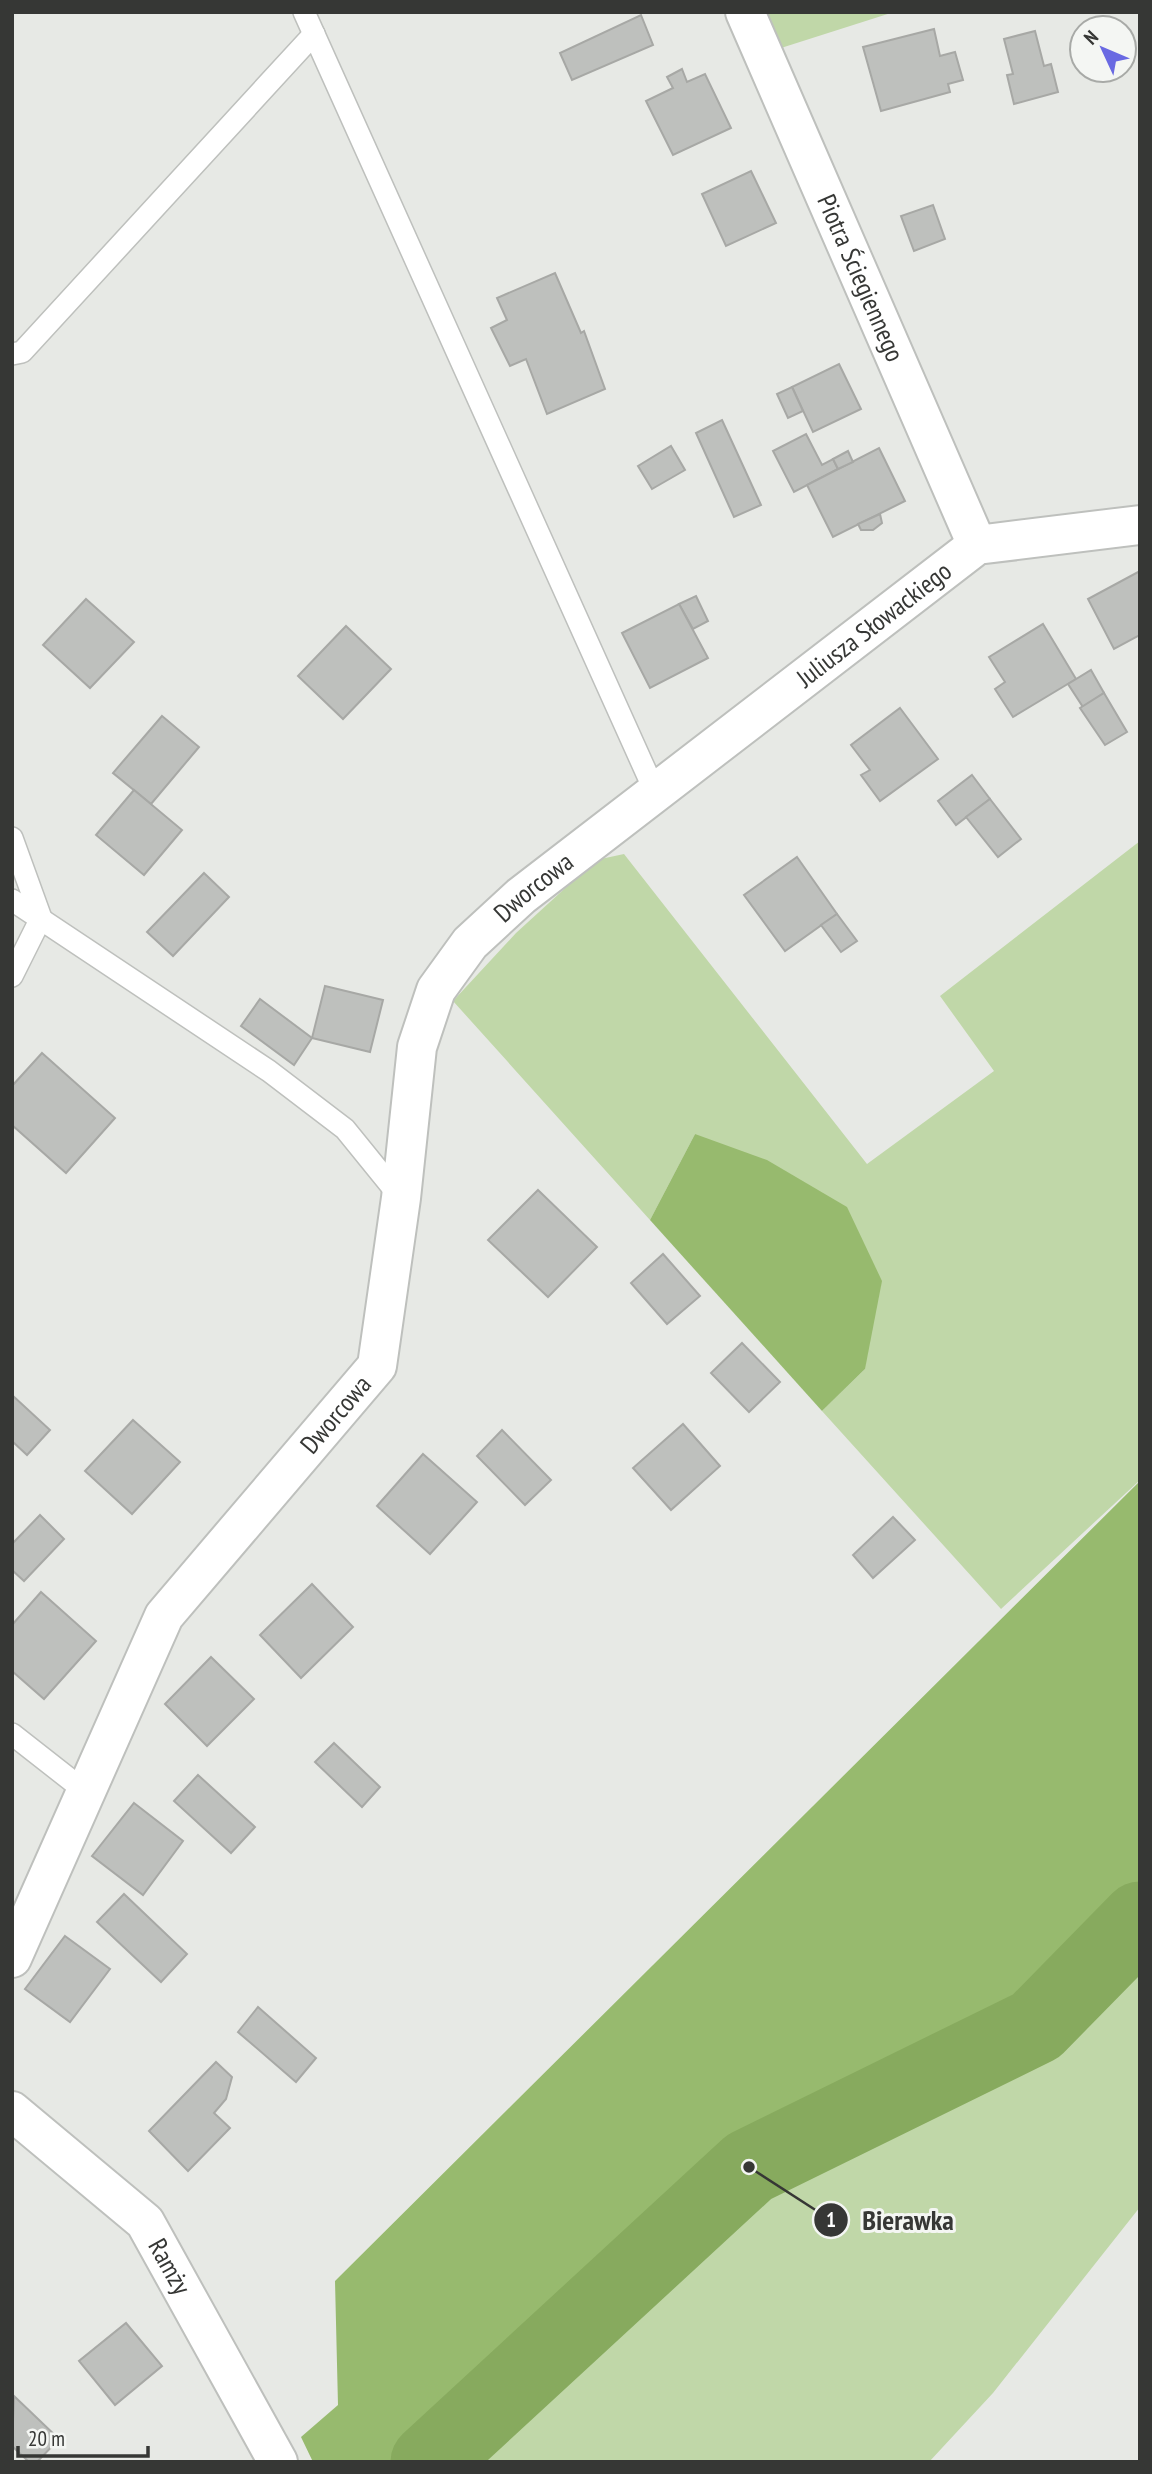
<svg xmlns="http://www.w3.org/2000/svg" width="1152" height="2474" font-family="'PT Sans Narrow',sans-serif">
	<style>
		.green { fill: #c0d7a8 }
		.forest { fill: #97ba6e }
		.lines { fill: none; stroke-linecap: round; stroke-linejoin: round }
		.river { stroke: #87aa5e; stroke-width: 77 }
		.building { fill: #bec0bd; stroke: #a7a8a5; stroke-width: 2 }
		.service-casing { stroke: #bec0bd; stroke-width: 24 }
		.minor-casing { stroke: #bec0bd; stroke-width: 42 }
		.service { stroke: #fff; stroke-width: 21 }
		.minor { stroke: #fff; stroke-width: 38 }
		.labels { text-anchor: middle; stroke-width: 6; stroke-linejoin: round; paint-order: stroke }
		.street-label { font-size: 26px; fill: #363735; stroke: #f4f6f3 }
		.leader { fill: none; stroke: #363735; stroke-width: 2.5 }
		.callout-dot { fill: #363735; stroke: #f4f6f3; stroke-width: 2.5 }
		.mark-label { font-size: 21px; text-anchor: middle; font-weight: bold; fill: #fff }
		.callout-label { font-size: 28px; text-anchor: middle; font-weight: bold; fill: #363735; stroke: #f4f6f3; stroke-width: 6; stroke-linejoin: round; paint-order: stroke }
	</style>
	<rect width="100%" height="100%" fill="#e7e9e5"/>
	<!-- green -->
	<g class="green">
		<polygon points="766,12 894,12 781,48"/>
		<polygon points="1140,841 1140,1480 1001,1609 822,1411 865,1369 695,1134 650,1220 453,1001 516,933 596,860 624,854 867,1164 994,1071 940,996"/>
		<polygon points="1140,1932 1140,2207 993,2393 929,2462 440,2462 752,2176 966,2073 1057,2019"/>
	</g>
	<!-- forest -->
	<g class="forest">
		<polygon points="695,1134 767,1160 847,1207 882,1281 865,1369 822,1411 650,1220"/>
		<polygon points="1140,1481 1140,1893 1029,2007 745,2150 425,2462 313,2462 301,2437 338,2405 335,2281"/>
	</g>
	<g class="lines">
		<!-- river -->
		<polyline class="river" points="429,2462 749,2167 1036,2026 1140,1920"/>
	</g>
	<!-- building -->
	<g class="building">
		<polygon points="641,15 653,45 572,80 560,53"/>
		<polygon points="934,29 940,56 955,52 963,80 948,84 950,92 881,111 863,47"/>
		<polygon points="1035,31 1044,66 1051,64 1058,92 1014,104 1007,75 1013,74 1004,39"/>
		<polygon points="682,69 687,82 705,74 731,128 673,155 646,101 673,88 667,77"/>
		<polygon points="751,171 776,223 726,246 702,194"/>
		<polygon points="933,205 945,239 914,251 901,216"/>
		<polygon points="555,273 581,333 584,331 605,389 547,414 526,359 510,366 491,328 507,320 497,298"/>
		<polygon points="839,364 861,409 813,432 792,387"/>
		<polygon points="792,387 803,411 788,418 777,394"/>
		<polygon points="722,420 761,505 734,517 696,433"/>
		<polygon points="806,434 822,465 833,459 838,469 794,492 773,451"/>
		<polygon points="671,446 685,470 652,489 638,466"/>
		<polygon points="879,448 905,501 833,537 807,485"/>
		<polygon points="848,451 853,462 838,469 833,459"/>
		<polygon points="880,514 882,523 873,530 861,530 858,524"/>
		<polygon points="1140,571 1140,635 1114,649 1088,599"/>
		<polygon points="696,596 708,621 693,629 679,604"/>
		<polygon points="86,599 134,642 90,688 43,645"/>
		<polygon points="679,604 708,658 650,688 622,633"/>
		<polygon points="1043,624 1076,679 1013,717 995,689 1005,682 989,657"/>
		<polygon points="346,626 391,669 343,719 298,676"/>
		<polygon points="1091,670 1104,693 1083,707 1068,684"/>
		<polygon points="1104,693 1127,732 1105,745 1080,708"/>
		<polygon points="900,708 938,759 880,801 861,775 870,770 851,745"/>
		<polygon points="162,716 199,747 151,804 113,773"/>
		<polygon points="972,775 990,799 956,825 938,801"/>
		<polygon points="134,790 182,830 144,875 96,835"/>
		<polygon points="990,799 1021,839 998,857 966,817"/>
		<polygon points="797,857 837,914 785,951 744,895"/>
		<polygon points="204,873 229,897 173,956 147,932"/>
		<polygon points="837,914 857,941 841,952 821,925"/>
		<polygon points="325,986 383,1000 370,1052 312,1038"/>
		<polygon points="260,999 312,1038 294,1065 241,1026"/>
		<polygon points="42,1053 115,1118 66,1173 12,1125 12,1086"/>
		<polygon points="538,1190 597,1247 548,1297 488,1240"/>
		<polygon points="663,1254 700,1296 667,1324 631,1283"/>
		<polygon points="742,1343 780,1382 749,1412 711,1373"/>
		<polygon points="12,1395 50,1430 27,1455 12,1441"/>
		<polygon points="133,1420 180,1462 132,1514 85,1471"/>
		<polygon points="683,1424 720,1466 671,1510 633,1468"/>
		<polygon points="502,1430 551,1480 525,1505 477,1456"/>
		<polygon points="423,1454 477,1502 430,1554 377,1506"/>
		<polygon points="40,1515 64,1539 24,1581 12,1570 12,1544"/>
		<polygon points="893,1517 915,1540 873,1578 853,1555"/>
		<polygon points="312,1584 353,1627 301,1678 260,1635"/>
		<polygon points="41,1592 96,1641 44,1699 12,1671 12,1625"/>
		<polygon points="211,1657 254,1699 207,1746 165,1704"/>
		<polygon points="334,1743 380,1787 362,1807 315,1762"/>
		<polygon points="198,1775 255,1827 231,1853 174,1801"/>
		<polygon points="134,1803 183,1841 143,1895 92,1856"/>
		<polygon points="124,1894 187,1954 161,1982 97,1922"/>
		<polygon points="65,1936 110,1969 70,2022 25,1989"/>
		<polygon points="258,2007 316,2058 296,2082 238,2032"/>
		<polygon points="216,2062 232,2077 226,2099 214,2113 230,2128 188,2171 149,2131"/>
		<polygon points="126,2323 162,2366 115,2405 79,2361"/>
		<polygon points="14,2396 59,2439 37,2462 29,2462 12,2446"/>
	</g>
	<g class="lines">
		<!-- service casing -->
		<g class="service-casing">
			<g id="service">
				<polyline points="304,12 656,794"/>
				<polyline points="12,354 22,352 314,34"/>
				<polyline points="12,838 41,918 12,976"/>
				<polyline points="12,900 269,1071 345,1129 401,1198"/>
				<polyline points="12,1734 86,1792"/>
			</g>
		</g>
		<!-- minor casing -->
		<g class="minor-casing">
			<g id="minor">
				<path id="s1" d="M745 12 977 545"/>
				<path id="s2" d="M12 1958 164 1616 377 1366 401 1198 417 1047 436 990 470 943 521 896 977 545 1140 525"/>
				<path id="s3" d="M12 2111 145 2222 278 2462"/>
			</g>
		</g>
		<!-- service -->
		<use href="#service" class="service"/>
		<!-- minor -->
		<use href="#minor" class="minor"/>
	</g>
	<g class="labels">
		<!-- street labels -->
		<g class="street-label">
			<text dy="9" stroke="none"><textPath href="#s1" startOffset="290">Piotra Ściegiennego</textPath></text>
			<text dy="9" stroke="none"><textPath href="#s2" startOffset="1657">Juliusza Słowackiego</textPath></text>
			<text dy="9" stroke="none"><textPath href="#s2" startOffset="1227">Dworcowa</textPath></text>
			<text dy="9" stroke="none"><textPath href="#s2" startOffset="639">Dworcowa</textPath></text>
			<text dy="9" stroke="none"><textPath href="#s3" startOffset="224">Ramży</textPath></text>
		</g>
	</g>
	<!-- callouts -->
	<path class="leader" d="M749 2167L831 2220"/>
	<g class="callout-dot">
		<circle cx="749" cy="2167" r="7"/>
		<circle cx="831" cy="2220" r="18"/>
	</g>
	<g class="mark-label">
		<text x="831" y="2227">1</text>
	</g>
	<g class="callout-label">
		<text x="908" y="2230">Bierawka</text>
	</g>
	<!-- border -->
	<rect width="1152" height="2474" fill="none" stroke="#363735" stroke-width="28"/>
	<!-- north arrow -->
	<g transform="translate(1103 49) rotate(314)"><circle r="33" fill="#f4f6f3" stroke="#a8aaa7" stroke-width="2"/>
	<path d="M0-5L12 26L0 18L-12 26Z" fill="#6969e2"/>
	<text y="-10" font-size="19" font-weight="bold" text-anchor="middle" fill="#363735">N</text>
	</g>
	<!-- scale -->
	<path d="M18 2446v10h130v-10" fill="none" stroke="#363735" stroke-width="3.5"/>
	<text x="28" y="2446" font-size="21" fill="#363735" stroke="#f4f6f3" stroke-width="5" paint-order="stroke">20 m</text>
</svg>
